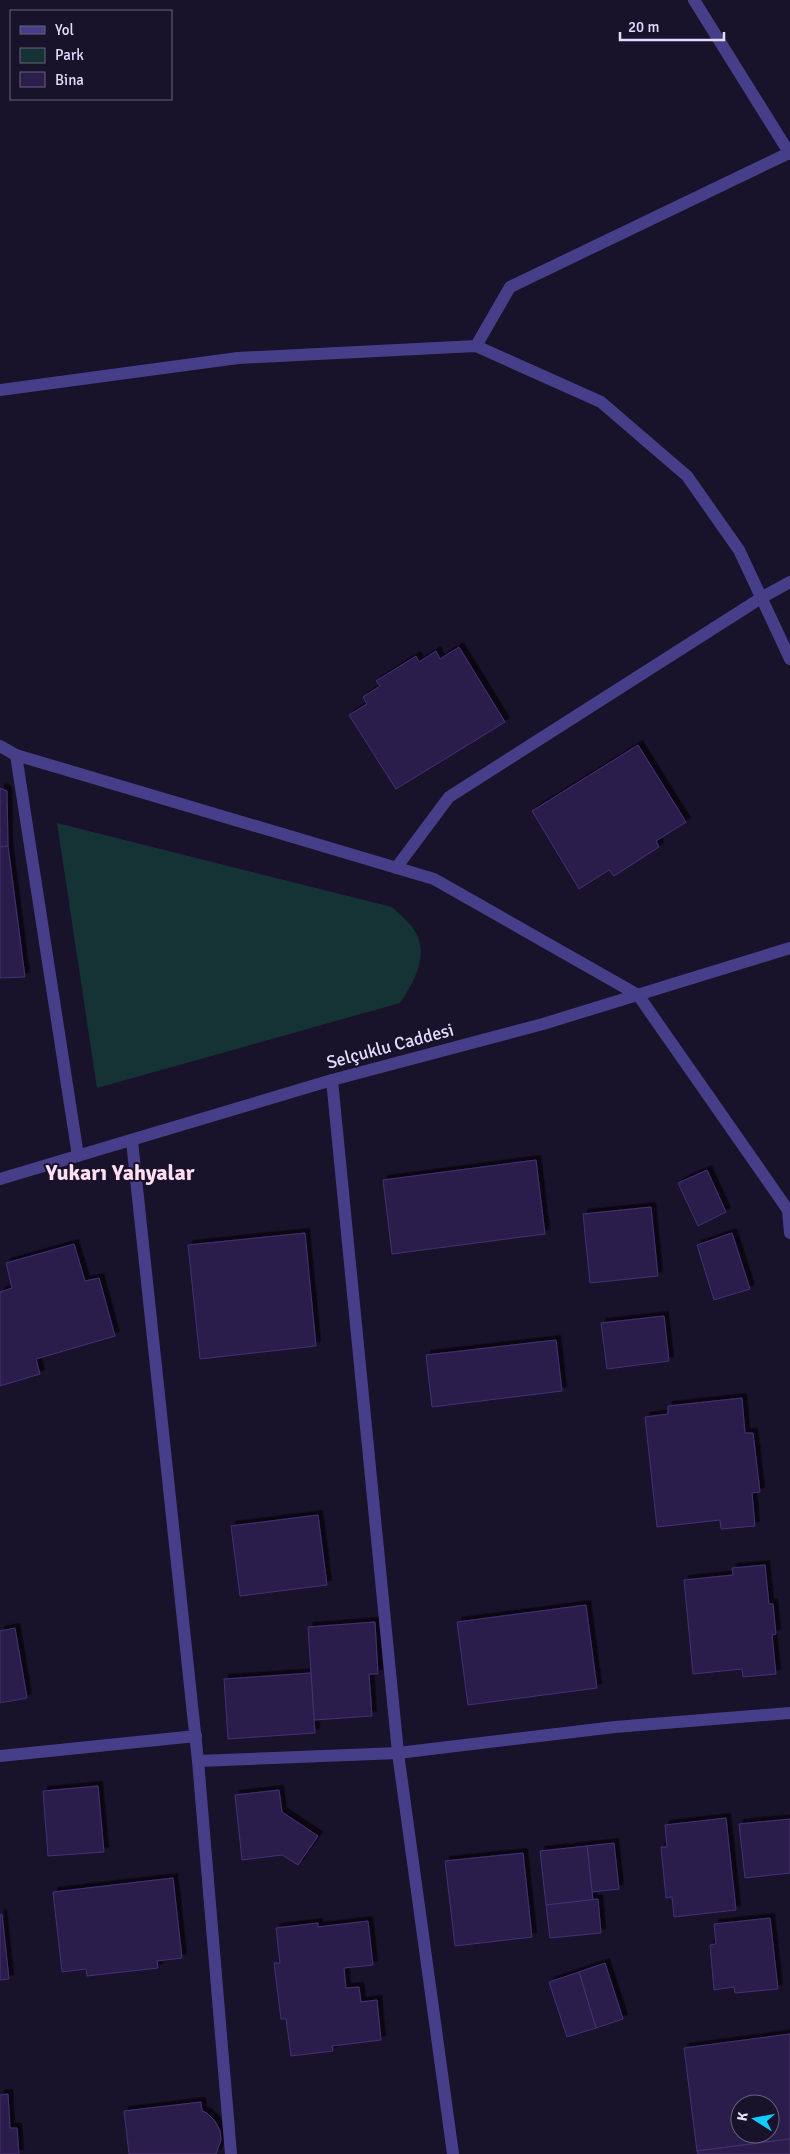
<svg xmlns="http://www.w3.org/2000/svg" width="790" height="2154" font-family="Signika,sans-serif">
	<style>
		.green { fill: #153335 }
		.building { fill: #2b1e4b; stroke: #453077; fill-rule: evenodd; filter: url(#shadow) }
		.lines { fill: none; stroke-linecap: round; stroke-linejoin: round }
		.minor { stroke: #473e89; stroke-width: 12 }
		.labels { text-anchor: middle; stroke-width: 4; stroke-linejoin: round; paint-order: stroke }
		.street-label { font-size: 18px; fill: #e3dcfe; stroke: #18122b }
		.district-label { font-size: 22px; font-weight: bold; fill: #fedef0; stroke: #18122b }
	</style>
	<defs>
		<filter id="shadow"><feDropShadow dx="4.5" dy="-4.5" stdDeviation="0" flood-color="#0009"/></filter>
	</defs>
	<rect width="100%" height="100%" fill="#18122b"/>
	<!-- green -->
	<path class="green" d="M57 823 392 907C400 915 412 924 416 933 429 957 413 983 400 1003L97 1088Z"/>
	<!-- building -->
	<g class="building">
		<polygon points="459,647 505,722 396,789 349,715 367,704 363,697 380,686 376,681 416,656 419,662 436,651 440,659"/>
		<polygon points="638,745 686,822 656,841 659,847 614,876 609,870 579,889 532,811"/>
		<polygon points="0,788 7,791 8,846 0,847"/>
		<polygon points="8,846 25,977 0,978 0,847"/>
		<polygon points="536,1160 545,1234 392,1254 383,1180"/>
		<polygon points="707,1170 726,1212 698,1226 678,1183"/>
		<polygon points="651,1207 658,1276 590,1283 583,1214"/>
		<polygon points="305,1233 316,1346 200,1359 188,1245"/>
		<polygon points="732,1233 750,1289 714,1300 697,1245"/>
		<polygon points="74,1244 85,1281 99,1278 115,1336 36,1359 40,1374 0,1386 0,1292 12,1288 6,1263"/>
		<polygon points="664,1316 669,1361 607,1369 601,1323"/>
		<polygon points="556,1340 562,1391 432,1407 426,1355"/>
		<polygon points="742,1398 745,1433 753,1433 760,1492 752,1493 755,1526 721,1529 720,1520 657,1527 645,1417 668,1414 668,1406"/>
		<polygon points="318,1515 327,1585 240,1596 231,1526"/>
		<polygon points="765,1565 769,1604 773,1604 776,1634 772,1635 776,1674 743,1677 742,1669 693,1674 684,1580 733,1575 732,1568"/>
		<polygon points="586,1605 597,1688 468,1705 457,1622"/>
		<polygon points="375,1622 378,1674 369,1674 372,1716 314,1720 308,1627"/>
		<polygon points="15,1628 27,1698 0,1703 0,1631"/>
		<polygon points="311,1673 315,1733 228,1739 224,1679"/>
		<polygon points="98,1786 104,1852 48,1856 43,1791"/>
		<polygon points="279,1790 282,1812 318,1836 298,1865 282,1855 242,1860 235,1795"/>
		<polygon points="726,1818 736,1910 674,1917 672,1897 666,1898 661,1847 667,1847 665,1825"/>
		<polygon points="790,1819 790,1873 745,1878 739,1824"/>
		<polygon points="614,1843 619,1889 592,1892 587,1846"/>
		<polygon points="587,1846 593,1900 546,1905 540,1851"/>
		<polygon points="523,1853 532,1937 455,1946 445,1861"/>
		<polygon points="173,1878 182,1958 157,1961 158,1968 87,1976 86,1969 62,1972 53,1892"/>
		<polygon points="598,1899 601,1933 550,1938 546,1905"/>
		<polygon points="2,1914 9,1979 0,1980 0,1915"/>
		<polygon points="770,1918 778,1989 735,1993 734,1987 714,1990 710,1945 716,1944 714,1924"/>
		<polygon points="368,1921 373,1965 344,1968 346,1988 359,1987 361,2002 377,2000 381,2040 332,2046 333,2051 291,2056 286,2019 281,2019 274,1963 280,1963 276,1928 318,1923 318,1927"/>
		<polygon points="605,1963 623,2019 596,2028 579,1972"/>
		<polygon points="579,1972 596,2028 567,2037 549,1982"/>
		<path d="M790 2034V2139L697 2151 684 2048ZM740 2104H770V2134H740Z"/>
		<polygon points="8,2094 10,2128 17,2128 19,2154 0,2154 0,2095"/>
		<polygon points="201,2102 202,2111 207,2113 215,2121 220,2131 221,2140 216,2154 129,2154 124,2111"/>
		<polygon points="790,2139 790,2154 698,2154 697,2151"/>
	</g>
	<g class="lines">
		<!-- minor -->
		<g class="minor">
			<polyline points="694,0 790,154"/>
			<polyline points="476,346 510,287 789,153"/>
			<polyline points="0,390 238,358 476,346 601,402 687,476 739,550 790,659"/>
			<polyline points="0,746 16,755 434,879 638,995 788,1210 790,1233"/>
			<polyline points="16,755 78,1156"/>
			<polyline points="396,868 449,797 761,598 790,582"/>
			<polyline points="332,1080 398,1753 453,2154"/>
			<polyline points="132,1141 198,1761 231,2154"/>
			<polyline points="0,1179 332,1080 543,1024 790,948"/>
			<polyline points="0,1756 196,1736"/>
			<polyline points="198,1761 398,1753 615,1727 790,1713"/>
		</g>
	</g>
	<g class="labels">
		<!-- street labels -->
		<g class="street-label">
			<text transform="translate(390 1046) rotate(-15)" y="6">Selçuklu Caddesi</text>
		</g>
		<!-- district labels -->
		<g class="district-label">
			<text x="120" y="1180">Yukarı Yahyalar</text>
		</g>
	</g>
	<!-- legend -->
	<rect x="10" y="10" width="162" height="90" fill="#18122b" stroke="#69637f"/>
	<rect x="20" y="26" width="25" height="8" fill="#473e89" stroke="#69637f"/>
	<text x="55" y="35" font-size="15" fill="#e3dcfe">Yol</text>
	<rect x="20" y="48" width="25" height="15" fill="#153335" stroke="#69637f"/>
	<text x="55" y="60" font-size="15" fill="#e3dcfe">Park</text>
	<rect x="20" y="72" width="25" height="15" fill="#2b1e4b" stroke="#69637f"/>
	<text x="55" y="85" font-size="15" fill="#e3dcfe">Bina</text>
	<!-- north arrow -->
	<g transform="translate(755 2119) rotate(281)"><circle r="24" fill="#18122b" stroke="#69637f"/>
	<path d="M0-4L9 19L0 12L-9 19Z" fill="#0ccdfb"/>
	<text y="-8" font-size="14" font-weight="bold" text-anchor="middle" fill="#e3dcfe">K</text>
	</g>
	<!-- scale -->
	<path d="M620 32v8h104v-8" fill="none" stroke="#e3dcfe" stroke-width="2.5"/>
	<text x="628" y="32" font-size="15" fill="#e3dcfe" stroke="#18122b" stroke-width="4" paint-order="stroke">20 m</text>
</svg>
